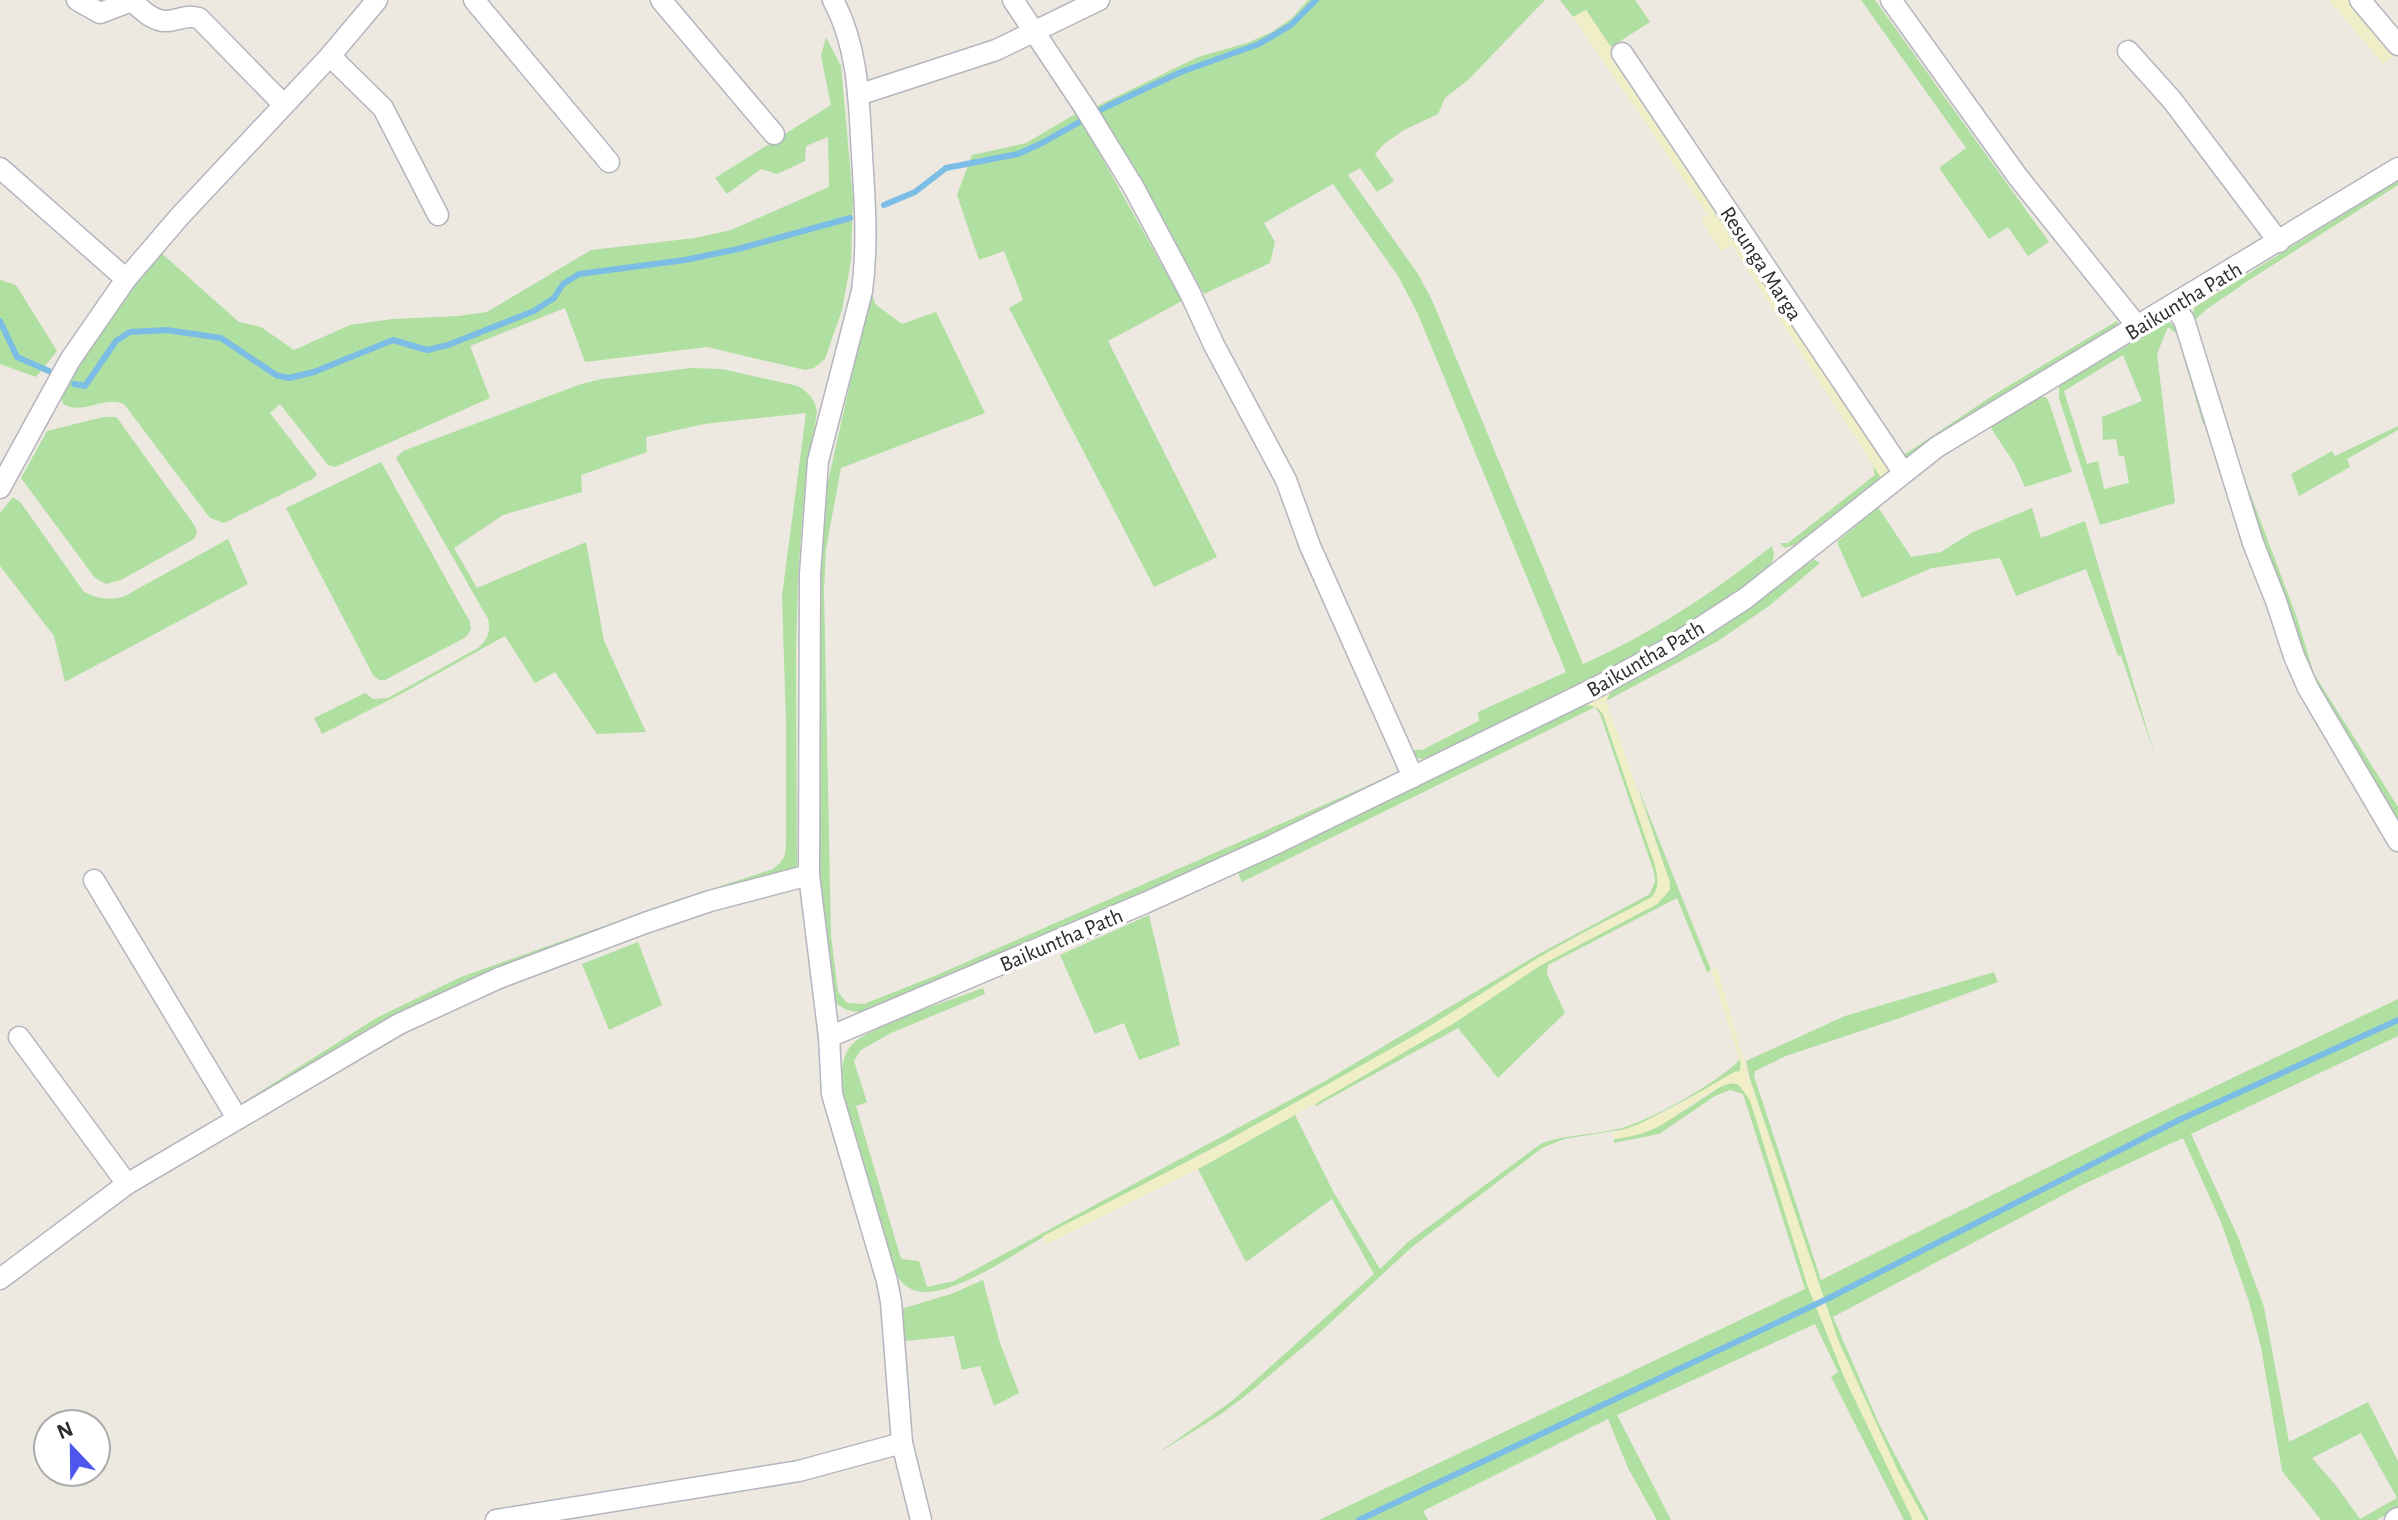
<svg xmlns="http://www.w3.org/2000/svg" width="2398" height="1520" font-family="'Alegreya Sans',sans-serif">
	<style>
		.green { fill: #afdfa1; fill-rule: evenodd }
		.sand { fill: #efeec6 }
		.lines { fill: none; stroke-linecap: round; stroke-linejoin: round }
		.stream { stroke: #7cbde6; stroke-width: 6 }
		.minor-casing { stroke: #b4b5bf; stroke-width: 23 }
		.minor { stroke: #fff; stroke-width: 20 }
		.labels { text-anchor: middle; stroke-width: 7; stroke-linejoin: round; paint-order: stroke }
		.street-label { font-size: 22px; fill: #2d2d2d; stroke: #fff }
	</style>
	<rect width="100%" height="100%" fill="#ede9e0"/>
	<!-- green -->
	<g class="green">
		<path d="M1308 0H1545L1469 79 1445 98 1438 114 1404 130 1384 144 1375 154 1394 181 1377 192 1360 168 1348 175 1418 274 1432 300 1583 664C1651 634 1714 592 1772 546L1774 554 1771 567 1730 599 1685 628 1591 683 1428 760 1411 757 1391 720 1398 717 1413 750H1422L1479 721 1478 712 1566 672 1417 312 1398 276 1333 184 1264 223 1275 242 1270 263 1204 294 1132 165 1095 107 1198 57 1247 43 1272 32 1292 18Z"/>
		<polygon points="1560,0 1635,0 1650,22 1611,47 1586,10 1573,17"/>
		<polygon points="1861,0 1875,0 2049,242 2028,256 2008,227 1989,239 1939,168 1966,148"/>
		<path d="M826 37 841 66 853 199 851 261 842 310 825 359 814 368 805 370 707 347 585 362 565 308 470 346 490 398 335 467 328 465 280 404 270 413 317 474 314 478 224 523 210 518 124 404C103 395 83 416 63 404L61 397 90 343 159 251 239 322 261 327 294 350 350 325 392 319 458 316 487 312 591 250 695 238 731 230 829 187 828 137 806 146 805 161 777 174 761 169 727 194 715 178 831 105 821 56Z"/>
		<polygon points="1077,113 1182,301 1108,341 1217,557 1154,587 1009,308 1023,300 1004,251 979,260 957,195 972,155 1026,143"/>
		<path d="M2398 180V185L2243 284C2228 297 2201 309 2194 323L2241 469 2297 618 2314 674 2398 807V829L2322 704 2267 565 2191 316 2195 307Z"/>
		<polygon points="0,280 16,285 57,351 36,377 0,364"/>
		<path d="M871 289 875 304 902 324 936 312 985 413 841 468 826 549 824 590 831 936 838 992 847 1003 864 1004 937 975 1403 770 1389 780 1098 915 865 1012C851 1012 844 1010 833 1001L820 889 816 583 821 513Z"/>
		<polygon points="2117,321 2121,327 2036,374 1897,467 1895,461 1995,394"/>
		<path d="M2169 322 2176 326 2208 424H2203L2177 334 2168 327 2157 354 2175 503 2100 525 2059 398V387L2063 382ZM2123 355 2142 401 2102 417 2103 440 2116 439 2119 456H2124L2129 483 2104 489 2098 461 2087 464 2064 391Z"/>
		<path d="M691 368 722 369 798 386C808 392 815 399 817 411L803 507 798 578 796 651 797 865 792 871 463 985 160 1155 378 1017 461 977 671 902 773 869C784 861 786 855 786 842V723L782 596 806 413 704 424 646 437 647 452 581 475 582 492 503 515 454 548 477 588 586 542 604 641 646 732 597 734 555 672 535 683 505 636 401 694 322 734 314 718 365 693 373 699 388 698 478 648C488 638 491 633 488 619L396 458 403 451 581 384 602 379Z"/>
		<polygon points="2035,397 2046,397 2049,402 2072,472 2025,487 2014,463 1989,425"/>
		<polygon points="103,417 116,417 120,422 195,526 197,533 194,539 121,580 106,584 95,578 21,478 47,431"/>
		<polygon points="2398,426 2398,430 2347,459 2350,467 2299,496 2291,474 2332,451 2335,456"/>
		<polygon points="381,462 470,622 471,629 466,637 385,680 379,680 373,675 286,508"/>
		<polygon points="1873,464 1881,478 1799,543 1785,548 1780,543 1788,543 1875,475"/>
		<path d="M13 497 21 503 84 592C99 599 108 600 123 597L228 539 248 584 65 682 54 636 0 566V513Z"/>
		<polygon points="1878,507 1911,557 1941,552 1971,533 2032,508 2041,538 2085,521 2155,756 2121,655 2118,656 2086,569 2016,596 2000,558 1932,568 1862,598 1837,542"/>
		<polygon points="1814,559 1820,563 1769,606 1718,641 1606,701 1611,691 1620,683 1745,609"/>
		<path d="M1582 703C1592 704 1598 707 1603 714L1655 865C1658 877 1660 887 1652 897 1613 918 1572 937 1535 960 1496 985 1457 1010 1417 1034 1301 1103 1181 1165 1061 1227 1026 1245 966 1291 926 1292 901 1292 895 1273 888 1253L842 1090C841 1076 841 1059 850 1047 869 1024 953 1000 983 988L985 994 891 1033 861 1050 854 1061 867 1102 856 1106 901 1259 919 1261 927 1287 954 1281 1325 1081 1539 954 1650 894 1655 881 1654 872 1600 714 1595 707 1242 882 1238 873Z"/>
		<polygon points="1637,785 1711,970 1707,972 1677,898 1548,965 1547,974 1565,1013 1498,1078 1458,1028 1316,1106 1315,1104 1454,1023 1541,965 1657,904 1669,890 1670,883"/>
		<polygon points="1149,915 1180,1045 1139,1060 1124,1023 1095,1034 1060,955"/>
		<polygon points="638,942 662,1005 609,1030 582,964"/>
		<path d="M1994 972 1998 982 1900 1018 1786 1056 1755 1071 1754 1076 1821 1280 2113 1135 2398 999V1036L2191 1134 2238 1237 2264 1307 2289 1442 2368 1402 2398 1461V1508L2377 1520H2321L2282 1471 2261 1347 2249 1302 2221 1222 2183 1138 2082 1185 1833 1317 1879 1424 1929 1520H1925L1898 1471 1838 1340 1750 1079 1746 1061 1845 1016ZM2361 1433 2397 1498 2360 1519 2337 1487 2312 1458Z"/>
		<path d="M1741 1058 1740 1071 1632 1128 1564 1139 1542 1148 1412 1247 1317 1335 1244 1397 1218 1416 1155 1455 1232 1401 1374 1274 1332 1199 1246 1262 1198 1169 1295 1115 1334 1193 1380 1269 1408 1242 1542 1143C1568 1134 1596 1135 1622 1128 1653 1119 1721 1081 1741 1058Z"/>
		<path d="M1731 1083 1740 1085 1750 1100 1808 1287 1846 1381 1913 1520H1904L1831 1377 1838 1372 1815 1324 1617 1415 1671 1520H1657L1628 1468 1608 1419 1423 1511 1428 1520H1319L1805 1289 1743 1094 1730 1090 1715 1096 1659 1134 1614 1143V1139C1656 1133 1688 1108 1723 1085Z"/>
		<polygon points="983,1280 1000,1343 1019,1393 994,1406 980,1366 962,1370 954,1336 905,1341 901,1309 951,1294"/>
	</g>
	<!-- sand -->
	<g class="sand">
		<polygon points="2329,0 2350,0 2395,55 2383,64"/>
		<polygon points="1586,10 1719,210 1897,467 1881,478 1732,245 1721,251 1701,220 1708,215 1573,17"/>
		<path d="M1620 683 1611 691 1606 701 1670 883V890L1657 904 1541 965 1454 1023 1334 1093 1198 1169 1047 1244 1043 1236 1216 1147 1417 1034 1538 958 1652 897C1660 887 1658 877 1655 865L1603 714 1598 708 1582 703Z"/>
		<path d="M1717 967 1748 1075 1838 1340 1898 1471 1925 1520H1913L1846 1381 1808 1287 1750 1100 1737 1083C1716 1082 1682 1113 1663 1124 1648 1133 1631 1137 1614 1139L1613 1133C1656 1121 1695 1094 1734 1072L1740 1071 1741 1063 1711 970Z"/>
	</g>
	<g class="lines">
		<!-- stream -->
		<g class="stream">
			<polyline points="884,205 915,192 946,168 1018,154 1042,143 1106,107 1181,72 1259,44 1291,25 1316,0"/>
			<polyline points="0,321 17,357 49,371"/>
			<polyline points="74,384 85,386 116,341 130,332 167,330 221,338 276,375 289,378 314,372 393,340 427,350 448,345 534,311 554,298 563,284 579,274 685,260 738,249 850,218"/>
			<polyline points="1359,1520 1827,1299 2179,1120 2398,1020"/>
		</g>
		<!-- minor casing -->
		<g class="minor-casing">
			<g id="minor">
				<path d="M77 0 100 13 132 1C141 9 152 21 166 21 178 21 185 14 199 18L283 104"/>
				<polyline points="474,0 609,162"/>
				<polyline points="661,0 774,134"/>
				<path d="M833 0C859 48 859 103 862 156 865 202 868 246 862 291L818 461 810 575 809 875 829 1037 832 1094 887 1281 891 1302 902 1443 921 1520"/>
				<polyline points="1013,0 1085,108 1134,188 1190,293 1214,345 1286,480 1310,546 1413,777"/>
				<polyline points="1891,0 2018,177 2138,327"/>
				<polyline points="2360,0 2398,45"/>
				<polyline points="2128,51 2172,100 2279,242"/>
				<polyline points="1622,53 1903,472"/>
				<polyline points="330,56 383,108 438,215"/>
				<polyline points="858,95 996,50 1099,0"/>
				<polyline points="0,168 126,279"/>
				<polyline points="2174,306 2184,320 2253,543 2276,601 2294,656 2308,688 2398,841"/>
				<polyline points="0,488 70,360 126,279 180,216 330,56 377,0"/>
				<polyline points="94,880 237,1118"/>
				<polyline points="19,1037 127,1184"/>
				<polyline points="829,1037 1145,903 1273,845 1597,687 1669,648 1746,598 1937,447 2398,168"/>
				<polyline points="0,1279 127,1184 399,1024 499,978 645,923 710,901 809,875"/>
				<polyline points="496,1520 799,1471 902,1443"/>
				<polyline points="2395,1520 2398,1518"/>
			</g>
		</g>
		<!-- minor -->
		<use href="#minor" class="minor"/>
	</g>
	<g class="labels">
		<!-- street labels -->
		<g class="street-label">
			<text transform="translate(1762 263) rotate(57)" y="8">Resunga Marga</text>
			<text transform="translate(2183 300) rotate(-31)" y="8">Baikuntha Path</text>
			<text transform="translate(1645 658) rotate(-30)" y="8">Baikuntha Path</text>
			<text transform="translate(1061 939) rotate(-23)" y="8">Baikuntha Path</text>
		</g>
	</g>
	<!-- north arrow -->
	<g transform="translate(72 1448) rotate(338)"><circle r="38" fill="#ffffff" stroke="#ababab" stroke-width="2"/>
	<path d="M0-6L14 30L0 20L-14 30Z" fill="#4e57ed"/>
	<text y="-12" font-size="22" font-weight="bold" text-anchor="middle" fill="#2d2d2d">N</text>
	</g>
</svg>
